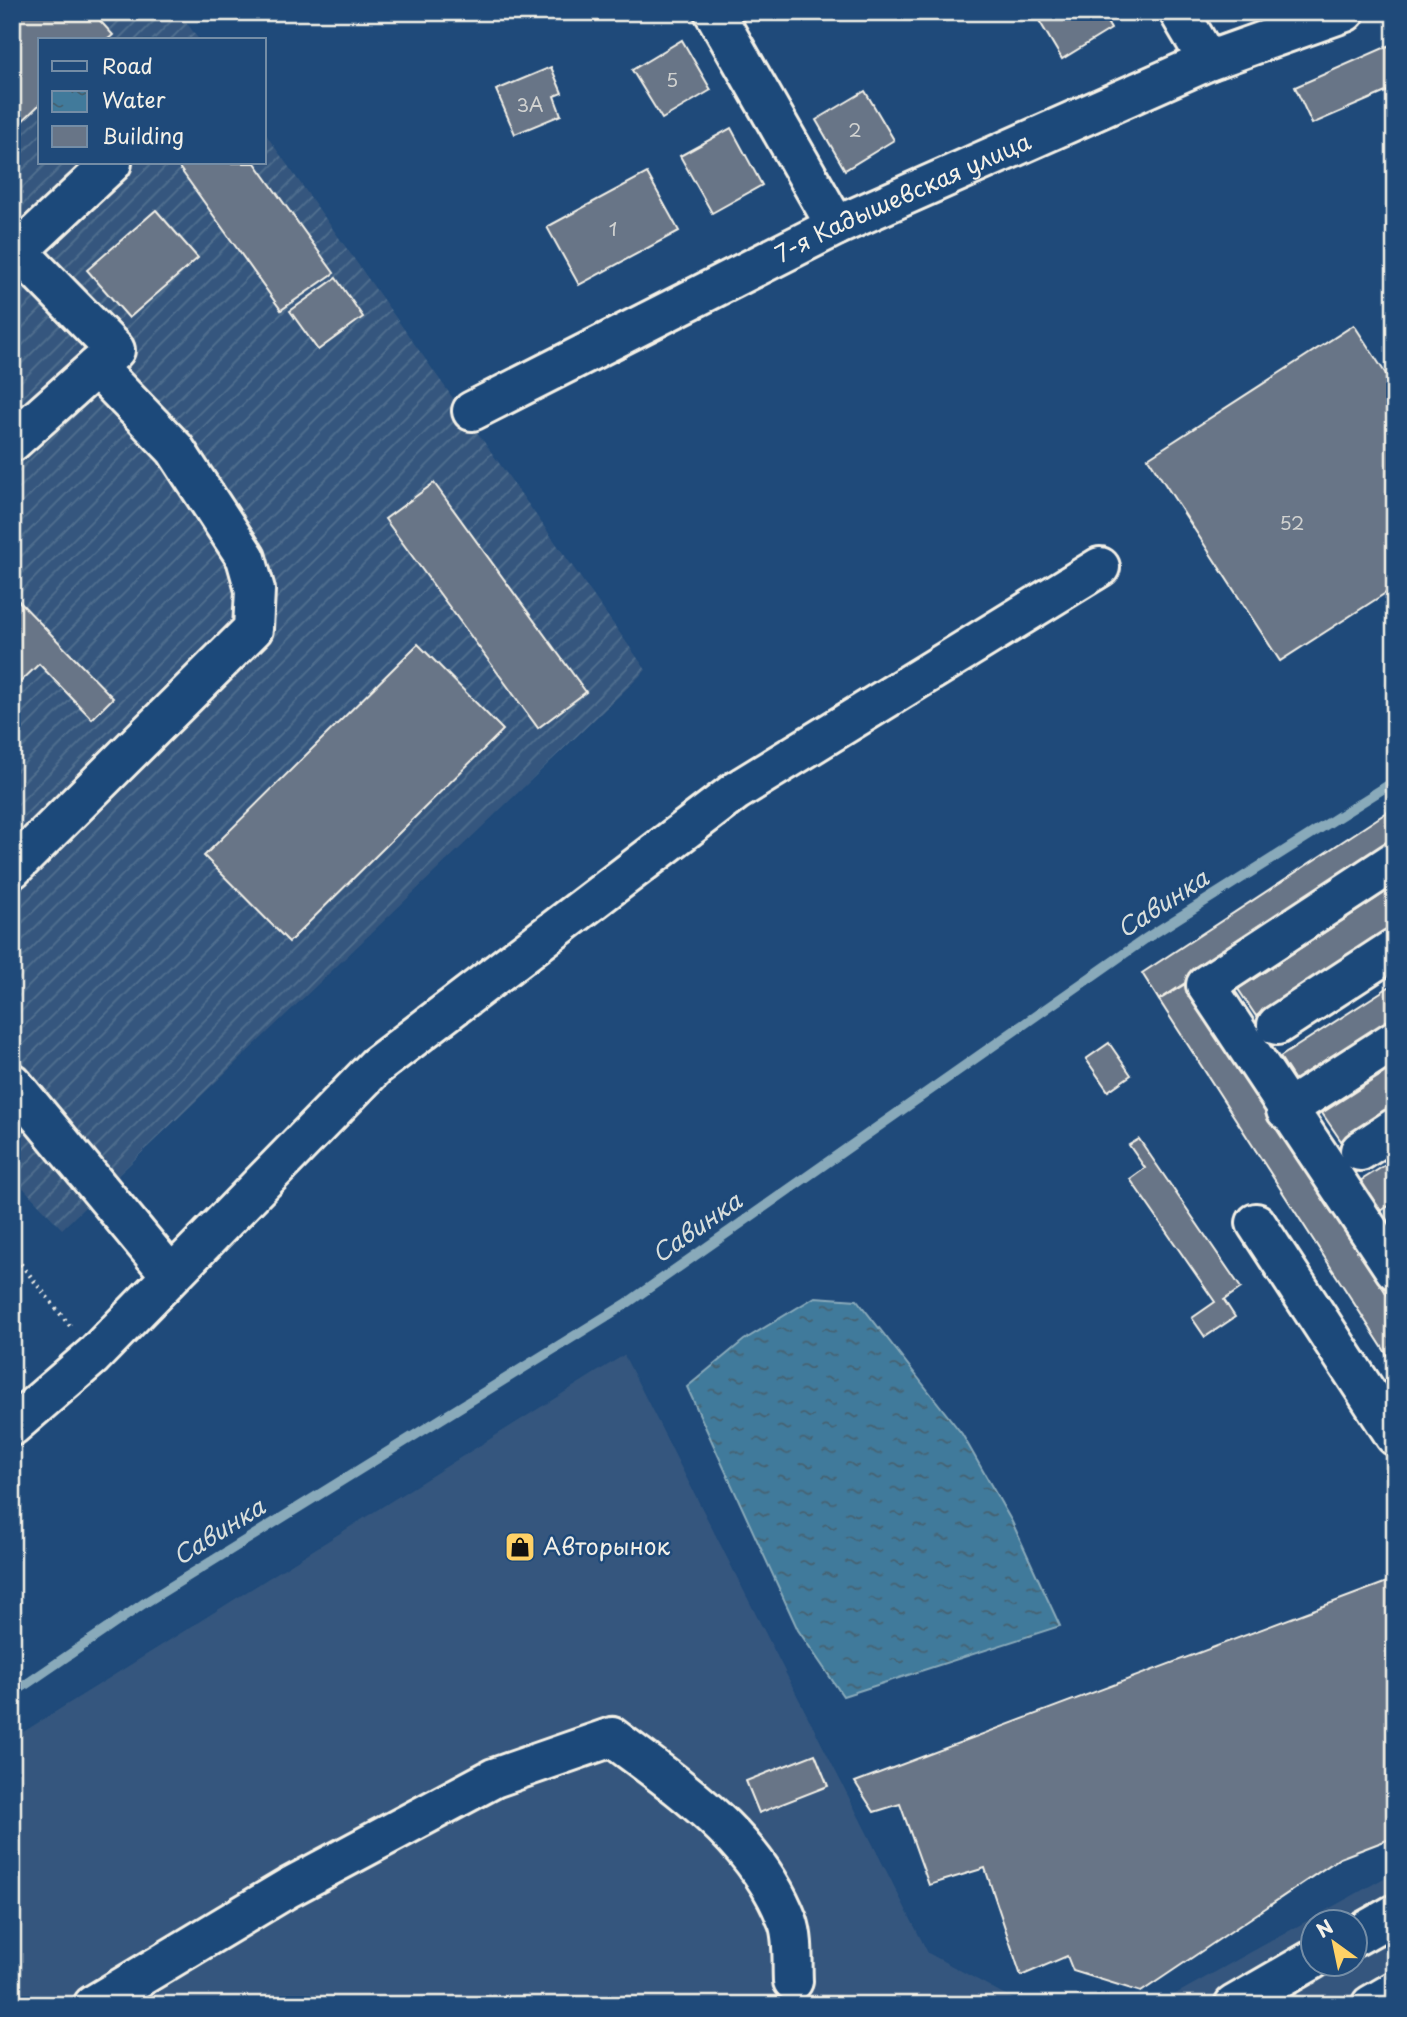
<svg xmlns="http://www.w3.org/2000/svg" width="1407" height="2017" font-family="'Playpen Sans',sans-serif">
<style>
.built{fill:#35577e;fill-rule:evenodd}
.industrial{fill:url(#industrial-furrows)}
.water{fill:url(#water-ripples);stroke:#89aaba;stroke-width:2}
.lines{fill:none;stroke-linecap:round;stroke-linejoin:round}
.stream{stroke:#89aaba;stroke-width:10}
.building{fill:#687587;stroke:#f4f1e8;stroke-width:2}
.minor-casing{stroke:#f4f1e8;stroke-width:44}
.path{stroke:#f4f1e8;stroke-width:4.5;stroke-dasharray:2 5;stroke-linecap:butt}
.minor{stroke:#1f4a7a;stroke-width:38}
.labels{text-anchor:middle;stroke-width:5;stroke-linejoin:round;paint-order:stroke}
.number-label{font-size:19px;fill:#d1d2d0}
.street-label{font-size:23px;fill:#f4f1e8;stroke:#1f4a7a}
.poi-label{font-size:23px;fill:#f4f1e8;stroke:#1f4a7a;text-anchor:start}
.water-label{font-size:24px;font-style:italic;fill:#d9dfdc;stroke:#1f4a7a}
</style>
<defs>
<pattern id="industrial-furrows" width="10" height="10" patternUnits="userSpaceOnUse" patternTransform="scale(1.75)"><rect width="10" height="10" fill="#35577e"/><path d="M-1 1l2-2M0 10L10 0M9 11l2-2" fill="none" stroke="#537090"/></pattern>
<pattern id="water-ripples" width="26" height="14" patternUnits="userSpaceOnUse" patternTransform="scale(1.75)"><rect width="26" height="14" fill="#417a9b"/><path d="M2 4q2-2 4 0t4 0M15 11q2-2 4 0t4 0" fill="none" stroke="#456170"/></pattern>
</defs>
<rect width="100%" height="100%" fill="#1f4a7a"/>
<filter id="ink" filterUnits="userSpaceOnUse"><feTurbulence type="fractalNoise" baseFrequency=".0143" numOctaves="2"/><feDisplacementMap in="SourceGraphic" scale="14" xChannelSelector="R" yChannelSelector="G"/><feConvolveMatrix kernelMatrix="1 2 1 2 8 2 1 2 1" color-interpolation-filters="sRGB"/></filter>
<g filter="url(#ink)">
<g class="built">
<path d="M624,1355l304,598 96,52h-1012v-266z"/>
<path d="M1395,1872v133h-239zM1312,1923h42v42h-42z"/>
</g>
<path class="industrial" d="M12,12h167l20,28h-159v123h224v-31l382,538 -584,559 -50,-53z"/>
<path class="water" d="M815,1297l42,3 105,134 50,88 48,104 -217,70 -45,-66 -111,-243 57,-47z"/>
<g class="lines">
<path class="stream" d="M12,1694l131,-90 483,-300 519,-365 250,-158"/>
</g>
<g class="building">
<path d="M12,12h80l21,23 -6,5h-67v64l-28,27z"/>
<path d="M1034,12h67l10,17 -49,30z"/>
<path d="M682,40l29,50 -49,29 -30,-49z"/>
<path d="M1395,43v45l-83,36 -17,-37z"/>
<path d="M551,67l11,26 -8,3 7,19 -46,19 -19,-44z"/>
<path d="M865,91l29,49 -49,30 -29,-50z"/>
<path d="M731,128l31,57 -50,28 -32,-57z"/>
<path d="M176,163h79l79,110 -53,37z"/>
<path d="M647,173l32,58 -100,54 -32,-58z"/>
<path d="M156,210l42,48 -69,60 -42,-48z"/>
<path d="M336,278l27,39 -45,33 -28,-39z"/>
<path d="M1354,325l41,63v199l-115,74 -132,-203z"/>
<path d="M434,483l152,209 -48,36 -153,-209z"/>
<path d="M12,594l101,104 -21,21 -53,-55 -27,26z"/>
<path d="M418,644l85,86 -214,212 -85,-86z"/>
<path d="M1395,807v39l-236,154 -17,-27z"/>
<path d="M1395,886v39l-139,91 -18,-27z"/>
<path d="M1187,983l208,324v60l-236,-367z"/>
<path d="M1395,983v39l-97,63 -18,-28z"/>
<path d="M1109,1043l22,32 -23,16 -22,-32z"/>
<path d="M1395,1066v40l-54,35 -19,-28z"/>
<path d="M1139,1139l102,149 -17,12 11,17 -30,20 -13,-19 23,-16 -85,-123 15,-11 -16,-23z"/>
<path d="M1395,1159v43l-16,10 -19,-31z"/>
<path d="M1395,1579v258l-55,21 -199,134 -68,-21 -6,-15 -46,20 -36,-108 -56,17 -29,-81 -26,8 -19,-30z"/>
<path d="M815,1754l13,32 -69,27 -13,-32z"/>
</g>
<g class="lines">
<g class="minor-casing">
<g id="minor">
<path d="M714,12l122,214"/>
<path d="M1179,12l29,49"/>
<path id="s1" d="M472,411l364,-185 372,-165 137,-49"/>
<path d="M12,442l103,-92 -97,-99 94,-88"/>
<path d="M1395,861l-189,124 189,285"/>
<path d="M12,869l241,-240 2,-39 -9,-32 -71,-109 -79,-82"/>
<path d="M1277,1025l118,-77"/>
<path d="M12,1083l158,191"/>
<path d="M1286,1110l109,-70"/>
<path d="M1360,1151l35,-23"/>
<path d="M1256,1223l139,213"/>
<path d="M12,1426l81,-70 283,-290 360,-275 364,-224"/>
<path d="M1354,1937l41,-23"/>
<path d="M93,2005l195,-117 206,-110 118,-41c69,52 144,101 176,185 6,17 4,41 5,59"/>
<path d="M1234,2005l78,-45"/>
<path d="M1371,2005l24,-14"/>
</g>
</g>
<path class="path" d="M12,1253l59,74"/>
<use href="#minor" class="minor"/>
</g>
</g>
<defs>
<g id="shop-square" transform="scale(1.575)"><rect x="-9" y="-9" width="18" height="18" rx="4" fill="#ffd166" stroke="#1f4a7a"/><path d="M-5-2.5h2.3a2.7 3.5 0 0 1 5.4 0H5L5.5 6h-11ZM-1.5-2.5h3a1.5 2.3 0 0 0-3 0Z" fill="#111"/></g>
</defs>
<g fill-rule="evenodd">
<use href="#shop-square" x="520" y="1547"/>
</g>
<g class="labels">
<g class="number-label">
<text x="672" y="87">5</text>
<text x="530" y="112">3А</text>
<text x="855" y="137">2</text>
<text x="613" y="236">1</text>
<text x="1292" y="530">52</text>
</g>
<g class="street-label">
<text dy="8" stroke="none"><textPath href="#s1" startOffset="481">7-я Кадышевская улица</textPath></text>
</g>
<g class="poi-label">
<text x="543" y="1555">Авторынок</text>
</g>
<g class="water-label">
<text transform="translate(1163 904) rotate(-33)" y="8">Савинка</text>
<text transform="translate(697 1228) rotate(-35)" y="8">Савинка</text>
<text transform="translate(219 1532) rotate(-32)" y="8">Савинка</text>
</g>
</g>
<rect width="1407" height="2017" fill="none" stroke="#1f4a7a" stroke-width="42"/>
<rect x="21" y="21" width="1365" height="1975" fill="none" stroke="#f4f1e8" stroke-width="2.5" filter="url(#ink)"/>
<rect x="38" y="38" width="228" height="126" fill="#1f4a7a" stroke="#748da6" stroke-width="2"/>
<rect x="52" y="61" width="35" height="10" fill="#1f4a7a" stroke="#748da6" stroke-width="2"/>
<text x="102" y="74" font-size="21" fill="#f4f1e8">Road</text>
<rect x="52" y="91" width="35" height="21" fill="url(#water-ripples)" stroke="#748da6" stroke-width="2"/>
<text x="102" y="108" font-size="21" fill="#f4f1e8">Water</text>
<rect x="52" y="126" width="35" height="21" fill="#687587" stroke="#748da6" stroke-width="2"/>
<text x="102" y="144" font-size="21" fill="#f4f1e8">Building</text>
<g transform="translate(1334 1943) rotate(327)"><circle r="33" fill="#1f4a7a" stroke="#748da6" stroke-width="2"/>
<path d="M0-5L12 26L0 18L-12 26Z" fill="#ffd166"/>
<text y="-10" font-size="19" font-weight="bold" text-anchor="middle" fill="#f4f1e8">N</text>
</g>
</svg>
